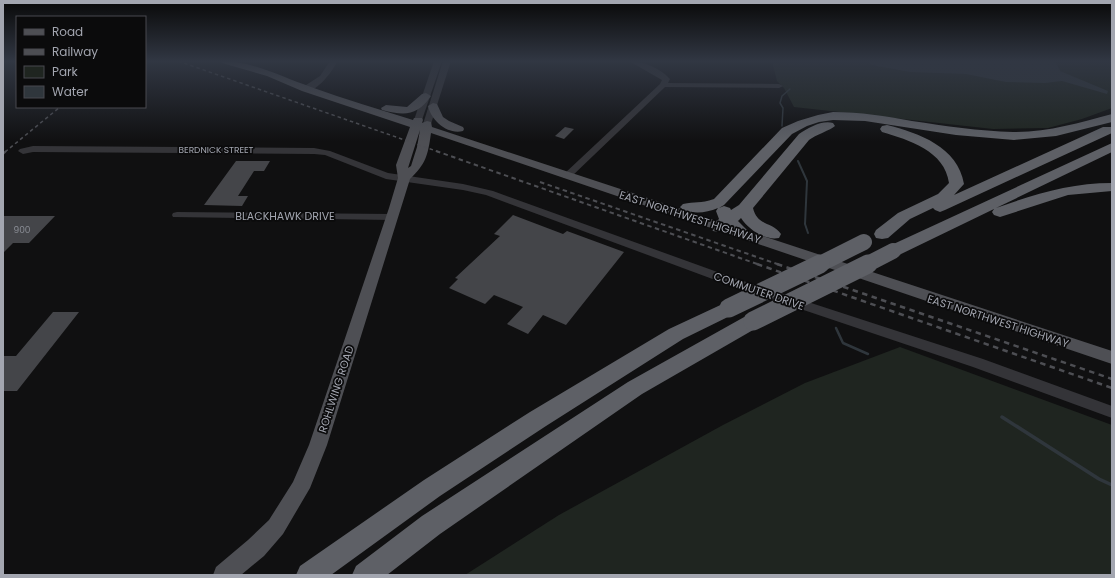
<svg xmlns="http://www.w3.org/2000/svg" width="1115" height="578" font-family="Poppins,sans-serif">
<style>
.green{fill:#1f2520}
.water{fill:#2f363c}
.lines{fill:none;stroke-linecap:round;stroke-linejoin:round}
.stream-far3{stroke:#2f363c;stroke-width:1.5}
.stream-far2{stroke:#2f363c;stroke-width:2}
.stream-far1{stroke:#2f363c;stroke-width:2.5}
.stream{stroke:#2f363c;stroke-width:3.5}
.building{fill:#444549}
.minor{fill:#343438;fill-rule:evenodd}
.major{fill:#4e4f54;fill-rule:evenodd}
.highway{fill:#5e6066;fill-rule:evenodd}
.rail-far2{stroke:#4d4e53;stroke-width:1.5;stroke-dasharray:3.5 3;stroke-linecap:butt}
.rail-far1{stroke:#4d4e53;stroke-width:2;stroke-dasharray:4.5 3.5;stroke-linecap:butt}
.rail{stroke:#4d4e53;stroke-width:2.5;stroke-dasharray:5.5 4.5;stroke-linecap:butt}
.highway-bridge-far1{stroke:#5e6066;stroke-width:16}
.highway-bridge{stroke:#5e6066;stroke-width:19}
.labels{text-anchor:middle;stroke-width:3.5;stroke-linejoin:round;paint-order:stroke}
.far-street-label{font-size:9px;fill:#a3a6b0;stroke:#0b0b0c}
.number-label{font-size:9px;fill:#8b8e96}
.street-label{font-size:11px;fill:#a3a6b0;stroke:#0b0b0c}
</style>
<rect width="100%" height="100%" fill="#101011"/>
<g class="green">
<path d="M772,61h340v47l-30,11 -34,9 -55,1 -199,-22 -10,-19 -7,-7z"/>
<path d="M900,347l212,78v150h-647l94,-60 164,-90 82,-42z"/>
</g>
<path class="water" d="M867,61h186l4,3 3,7 48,20 -1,3 -45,-13 -17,2 -39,-1 -40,-8 -56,-2 -38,-7z"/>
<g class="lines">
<path class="stream-far3" d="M782,126l1,-18 -3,-5 2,-7 8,-7"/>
<path class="stream-far2" d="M798,161l9,20 -2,43 3,9"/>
<path class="stream-far1" d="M836,328l7,15 25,11"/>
<path class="stream" d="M1002,417l97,62 13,6"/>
</g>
<g class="building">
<path d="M565,127l9,2 -10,10 -9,-3z"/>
<path d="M236,161h34l-6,10h-10l-16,25h10l-6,10 -38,-1z"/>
<path d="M513,215l50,19 4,-3 57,21 -58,73 -23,-10 -15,19 -21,-10 16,-17 -29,-12 -9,9 -36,-16 9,-9 -3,-1 45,-42 -6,-2z"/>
<path d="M3,216h52l-26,27h-16l-10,10z"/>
<path d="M53,312h26l-62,79h-14v-35h13z"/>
</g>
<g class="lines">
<g class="minor">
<path d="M330,61h8c-7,11 -20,32 -35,30v-4l17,-11z"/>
<path d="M434,61h8l-20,59 -1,2h-6l-1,-2z"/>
<path d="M443,61h8l-20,63 -1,2h-6l-1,-2z"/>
<path d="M629,61c14,0 31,7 41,18l-2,4 111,1 4,2 -4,2 -114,-1 -95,91h-6l-2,-2 2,-2 96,-90 2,-4z"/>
<path d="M33,146l281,2 16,3 58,22 75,11 30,7 241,87 249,81 129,47v12l-139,-51 -247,-83 -240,-89 -23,-5 -77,-11 -61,-24 -11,-1 -281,-2 -10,2 -5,-3 2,-2z"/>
<path d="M177,212l215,2 5,3 -5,3 -219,-3 -1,-2 1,-2z"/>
</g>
<g class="major">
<path d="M221,61c32,0 60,16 90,26 33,12 68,22 102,33l1,-2h8l1,2 -1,3 5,-2 4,1 1,5 680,224v13l-681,-231c-3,22 -5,31 -21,46l-83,266 -17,43 -27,46 -19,22 -23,19h-28l3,-8 32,-27 21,-20 24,-38 16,-37 80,-237 9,-30 -2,-13 14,-38 -108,-36 -35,-15 -45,-13zM420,130l-3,17 -6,19 -3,2z"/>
<path d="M426,93l5,3c-14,20 -26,20 -49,14l-1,-2 5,-3 21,2 15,-13z"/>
<path d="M433,103l4,1 6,13 6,4 14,6 1,2 -1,2c-16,4 -32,-11 -35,-25z"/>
</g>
<g class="highway">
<path d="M833,112c27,0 53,4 79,9 33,5 67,10 101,11 36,0 65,-9 99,-18v8l-56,14 -42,4 -58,-5 -91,-14 -32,-1 -14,2 -12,4 -15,8 -68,71 -5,3 5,-2 6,2 1,2 8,-5 60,-71c9,-6 23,-14 34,-11l2,3c-4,4 -20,9 -26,14l-56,68c4,18 20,14 28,26l-2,4c-14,3 -31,-9 -38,-20l-3,3 13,13 -2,4c-10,2 -15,-3 -22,-9l-8,3 -6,-1 -2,-4 8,-8 -3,-8 2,-3c-12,5 -23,6 -35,2l-3,-3 3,-3c12,-3 17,0 31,-5l68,-71 16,-7 20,-6z"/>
<path d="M887,125c32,8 71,22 77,59l-10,11 149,-68h9v6l-167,77 -5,2 -5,-2 -2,-2 -23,11 -22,19 -6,1 -6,-1 -2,-4 2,-4 22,-17 40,-19 11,-11c-4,-32 -40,-43 -67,-51l-2,-3 2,-3z"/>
<path d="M1112,143v9l-116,56c39,-14 75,-25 116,-25v8l-44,4 -68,22 -6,-2 -2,-3 2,-3 -95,46 -6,1 -6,-1 -2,-4 2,-4z"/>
<path d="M729,301l7,2 2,5 -2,5 -53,26 -137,87 -106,70 -109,79h-35l4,-9 124,-86 106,-68 139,-83z"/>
<path d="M753,314l7,2 2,5 -2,5 -118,68 -202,140 -53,41h-35l4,-9 66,-50 206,-134 118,-66z"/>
</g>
<g class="rail-far2">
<path d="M178,61l261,91"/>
<path d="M5,152l55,-45"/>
</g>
<g class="rail-far1">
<path d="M436,151l324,114"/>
<path d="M3,154l3,-3"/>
<path d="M540,182l240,83"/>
</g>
<g class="rail">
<path d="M757,264l355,124"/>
<path d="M777,264l335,115"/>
</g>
<g class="highway-bridge-far1">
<path d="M818,265l46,-23"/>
<path d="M866,265l27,-14"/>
</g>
<g class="highway-bridge">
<path d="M729,308l91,-44"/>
<path d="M753,321l115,-57"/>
</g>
</g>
<linearGradient id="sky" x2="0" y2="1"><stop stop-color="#090909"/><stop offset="0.43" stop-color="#313743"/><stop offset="1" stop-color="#313743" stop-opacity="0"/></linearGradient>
<rect width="1115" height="142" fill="url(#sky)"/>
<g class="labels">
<g class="far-street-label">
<text x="216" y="153">BERDNICK STREET</text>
</g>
<g class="number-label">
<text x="22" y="233">900</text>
</g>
<g class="street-label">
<text x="285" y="220">BLACKHAWK DRIVE</text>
<text transform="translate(690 217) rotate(18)" y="4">EAST NORTHWEST HIGHWAY</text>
<text transform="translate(759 291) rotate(19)" y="4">COMMUTER DRIVE</text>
<text transform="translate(998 321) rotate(18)" y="4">EAST NORTHWEST HIGHWAY</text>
<text transform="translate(336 389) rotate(-72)" y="4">ROHLWING ROAD</text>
</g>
</g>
<rect width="1115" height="578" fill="none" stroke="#a3a6b0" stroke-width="8"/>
<rect x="16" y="16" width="130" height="92" fill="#0b0b0c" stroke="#48494e"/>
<rect x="24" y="29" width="20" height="6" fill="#4e4f54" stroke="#48494e"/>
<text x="52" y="36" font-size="12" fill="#a3a6b0">Road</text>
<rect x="24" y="49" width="20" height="6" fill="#4d4e53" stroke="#48494e"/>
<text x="52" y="56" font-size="12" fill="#a3a6b0">Railway</text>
<rect x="24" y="66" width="20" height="12" fill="#1f2520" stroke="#48494e"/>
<text x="52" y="76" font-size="12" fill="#a3a6b0">Park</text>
<rect x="24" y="86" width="20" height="12" fill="#2f363c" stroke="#48494e"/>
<text x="52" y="96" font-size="12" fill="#a3a6b0">Water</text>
</svg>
